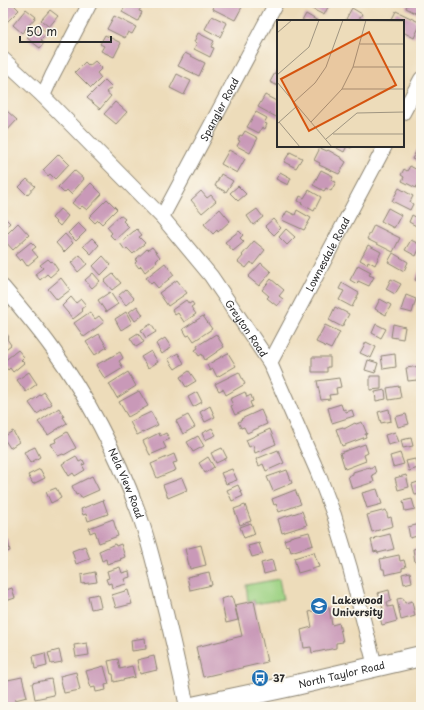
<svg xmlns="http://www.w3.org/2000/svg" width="424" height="710" font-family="'Playpen Sans',sans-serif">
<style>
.green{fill:#9dd283;stroke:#647e57}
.building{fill:#c999b8}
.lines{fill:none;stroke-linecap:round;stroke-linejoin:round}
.street-casing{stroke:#8c8472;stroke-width:16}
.secondary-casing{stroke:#8c8472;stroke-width:22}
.street{stroke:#fff;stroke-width:14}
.secondary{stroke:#fff;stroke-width:20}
.labels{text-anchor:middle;stroke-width:3.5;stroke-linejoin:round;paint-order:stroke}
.street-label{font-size:10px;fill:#2b2b2b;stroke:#fbf7ec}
.poi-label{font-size:10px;font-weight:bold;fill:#2b2b2b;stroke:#fbf7ec;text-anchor:start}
.inset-road{fill:none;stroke:#9f9581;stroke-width:1}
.view{fill:#d5540f;fill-opacity:0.15;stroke:#d5540f;stroke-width:2}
.inset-edge{fill:none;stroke:#2b2b2b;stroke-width:2}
</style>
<rect width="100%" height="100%" fill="#fbf7ec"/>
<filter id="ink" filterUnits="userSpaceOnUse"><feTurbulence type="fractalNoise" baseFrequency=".025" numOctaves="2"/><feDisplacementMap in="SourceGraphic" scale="8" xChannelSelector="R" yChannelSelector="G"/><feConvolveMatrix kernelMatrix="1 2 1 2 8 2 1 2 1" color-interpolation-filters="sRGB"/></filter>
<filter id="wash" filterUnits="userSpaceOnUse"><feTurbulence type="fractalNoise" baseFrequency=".012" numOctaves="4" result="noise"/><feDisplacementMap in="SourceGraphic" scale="16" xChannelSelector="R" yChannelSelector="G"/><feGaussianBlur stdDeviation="0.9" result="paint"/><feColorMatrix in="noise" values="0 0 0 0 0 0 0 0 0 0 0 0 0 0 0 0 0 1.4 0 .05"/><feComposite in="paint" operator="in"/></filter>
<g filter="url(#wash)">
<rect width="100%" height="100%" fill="#eddcba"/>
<path class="green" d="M279,579l4,20 -28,5 -1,-4 -6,1 -2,-16z"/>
<g id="blocks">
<g class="building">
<path d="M3,3h9l7,7 -13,13 -3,-3z"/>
<path d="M127,3h13l3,1 -4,7 3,1 -4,9 -16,-9z"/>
<path d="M215,3h20l7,4 -7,13 -22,-11z"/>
<path d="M312,3h18l-6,12 -14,-7z"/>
<path d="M408,3h13v9l-2,3 -13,-7z"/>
<path d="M352,8l10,6 -4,7h-7l-5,-2z"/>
<path d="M26,9l10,8 -14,16 -9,-8z"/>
<path d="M50,10l8,6 -9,11 -8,-7z"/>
<path d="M396,11l25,12 -7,15 -11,-6v-11h-12z"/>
<path d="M306,14l12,7h-16z"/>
<path d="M114,16l22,11 -4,7 -4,-2 -3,6 -18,-9z"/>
<path d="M212,16l15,7 -7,14 -15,-8z"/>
<path d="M37,25l10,8 -6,7 3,3 -4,5 -13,-10z"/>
<path d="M198,33l16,8 -3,6 3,1 -4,9 -16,-8 3,-6 -3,-1z"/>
<path d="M105,35l16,8 -7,14 -13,-6 3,-5 -4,-2z"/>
<path d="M185,53l20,10 -6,13 -21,-10z"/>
<path d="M95,61l7,7 -5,5 4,5 -10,10 -16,-16 10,-10 4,4z"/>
<path d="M276,71l2,1v14l-8,-4z"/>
<path d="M177,74l14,7 -7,14 -14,-7z"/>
<path d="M105,80l7,7 -6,5 5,4 -11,13 -13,-11z"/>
<path d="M265,95l13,7v16l-20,-11z"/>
<path d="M115,102l12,10 -11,12 -12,-10z"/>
<path d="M7,111l10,9 -12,13 -2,-2v-15z"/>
<path d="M256,112l11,6 -3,5 3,1 -2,5 -3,-2 -3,6 -12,-6z"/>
<path d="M245,131l13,7 -8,15 -13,-7 3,-5 -2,-1 2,-5 2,1z"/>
<path d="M333,146h19l-1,2 -4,-2 -3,6z"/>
<path d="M419,146l2,1v16l-9,-4z"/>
<path d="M320,148l7,3 1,-1 14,8v1l4,3 -7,12 -20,-9 1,-2 -6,-3z"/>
<path d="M229,150l16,9 -8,14 -16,-9z"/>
<path d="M290,152l12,6 -6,10 -12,-6z"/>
<path d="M59,154l10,10 -14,15 -5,-5 -2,2 -5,-6z"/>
<path d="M410,166l11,6v13l-3,-1 -2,4 -14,-7 2,-4 -3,-2 3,-6 3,2z"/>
<path d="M74,170l10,9 -13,15 -4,-4 -3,3 -6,-6z"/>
<path d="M321,170l12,6 -2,4 5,2 -5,9 -5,-3 -2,3 -11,-6z"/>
<path d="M280,172l11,6 -3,7 -12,-6z"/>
<path d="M221,174l12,7 -7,11 -11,-6z"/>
<path d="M27,179l8,7 -8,9 -8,-8z"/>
<path d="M91,183l11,11 -15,16 -5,-4 -3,3 -7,-6z"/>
<path d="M238,186l8,8 -8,7 -8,-8z"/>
<path d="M399,188l14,8 -3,6 3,2 -3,6 -18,-9z"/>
<path d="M309,190l12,7 -7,14 -13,-7 1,-1 -4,-2 2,-5 4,2z"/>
<path d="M201,191l6,7 4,-3 5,6 -14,12 -11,-13z"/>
<path d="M107,199l10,10 -15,15 -4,-4 -3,3 -6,-6z"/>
<path d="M388,208l13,7 -7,13 -13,-7z"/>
<path d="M60,209l8,7 -8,10 -8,-8z"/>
<path d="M220,209l10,12 -12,11 -1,-2 -4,4 -9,-10z"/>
<path d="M257,209l6,8 -10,8 -6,-9z"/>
<path d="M297,210l14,8 -7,12 -22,-10 5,-9 8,4z"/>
<path d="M120,215l5,4 -2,2 6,6 -14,13 -5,-5 2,-2 -5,-6z"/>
<path d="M412,215l9,5 -3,7 -9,-5z"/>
<path d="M3,216l7,7 -7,7z"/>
<path d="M273,219l8,9 -7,7 -9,-9z"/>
<path d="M18,223l11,12 -16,15 -10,-11v-5l3,-3 2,2z"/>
<path d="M78,223l8,8 -10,10 -8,-8z"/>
<path d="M374,225l26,13 -7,14 -26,-13z"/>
<path d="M137,229l5,6 -3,2 6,6 -12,11 -6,-6 -2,2 -5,-7 14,-12h1z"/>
<path d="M286,229l9,8 -8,8 -8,-8z"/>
<path d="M239,231l4,4 -3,3 4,4 -11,9 -8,-9z"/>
<path d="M65,234l8,9 -9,9 -8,-9z"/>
<path d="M92,238l7,7 -8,9 -8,-8z"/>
<path d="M411,240l10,5 -5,11 -11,-6z"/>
<path d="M254,241l11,9 -12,15 -2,-3 -5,6 -8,-6 5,-6 -1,-1z"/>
<path d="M31,242l5,5 -4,3 6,7 -11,9 -5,-7 -2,2 -5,-6z"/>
<path d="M368,245l13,7 -6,13 -7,-4 -1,3 -7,-4z"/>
<path d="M152,247l8,10 -4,4 1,1 -12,10 -4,-6 -2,2 -4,-5 2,-2 -2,-1 12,-11 1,1z"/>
<path d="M393,253l15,9 -4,9 -16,-9z"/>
<path d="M80,255l7,9 -9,8 -7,-9z"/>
<path d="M103,256l8,9 -10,10 -8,-9z"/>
<path d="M48,259l3,3 1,-1 6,9 -8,7 -3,-3 -7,6 -5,-6 8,-6 -3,-3z"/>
<path d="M165,263l9,12 -16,13 -5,-6 -2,2 -5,-6z"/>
<path d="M261,263l10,9 -12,14 -11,-9z"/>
<path d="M358,265l13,7 -2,3 5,2 -5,9 -11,-5 -1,3 -7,-4z"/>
<path d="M419,271l2,1v11l-6,-3z"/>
<path d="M93,273l7,8 -8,7 -7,-8z"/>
<path d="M113,274l8,9 -9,7 -8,-9z"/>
<path d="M61,278l9,12 -13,10 -9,-11z"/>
<path d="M271,279l13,11 -5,6 4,3 -6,7 -10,-8 2,-2 -7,-6z"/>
<path d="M391,279l10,5 -6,10 -9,-5z"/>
<path d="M177,280l10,13 -19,13 -9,-13z"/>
<path d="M342,283l17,10 -7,14 -13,-7 5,-9 -5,-2z"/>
<path d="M126,289l8,9 -8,7 -8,-9z"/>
<path d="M110,292l8,12 -12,8 -8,-12z"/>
<path d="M406,295l10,4 -4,14 -11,-3z"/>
<path d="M71,297l5,6 5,-4 5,6 -5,4 2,2 -10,8 -11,-13z"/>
<path d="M380,299l11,6 -5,10 -11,-6z"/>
<path d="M186,300l3,4 3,-2 2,3 -3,2 5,7 -12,8 -6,-9 -3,2 -3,-5z"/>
<path d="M137,306l6,9 -8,6 -6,-9z"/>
<path d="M335,307l14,7 -7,13 -13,-7z"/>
<path d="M90,312l5,7 4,-3 5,6 -5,4 -15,11 -10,-14z"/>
<path d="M126,312l6,11 -11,7 -6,-11z"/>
<path d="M203,316l9,13 -18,12 -4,-6 -3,1 -4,-7z"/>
<path d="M151,324l5,8 -10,6 -5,-8z"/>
<path d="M376,324l10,5 -5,9 -9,-5z"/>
<path d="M393,324l12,3 -2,12 -12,-2z"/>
<path d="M325,325l15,7 -9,17 -15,-7z"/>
<path d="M3,329l6,8 -2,2 4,6 -8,6z"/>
<path d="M138,333l6,9 -8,5 -6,-9z"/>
<path d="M99,334l8,13 -12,8 -9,-13z"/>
<path d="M216,334l8,13 -19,13 -3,-6 -3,2 -4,-6 3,-2 -1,-2z"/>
<path d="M165,338l6,9 -9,7 -6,-10z"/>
<path d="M366,342l10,5 -5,11 -11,-5z"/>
<path d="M18,350l6,7 -3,3 3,3 -11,9 -3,-4 -2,2 -5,-6v-2z"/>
<path d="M151,351l7,11 -10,6 -7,-11z"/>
<path d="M120,352l3,6 -4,3 4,7 -18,11 -9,-14z"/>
<path d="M178,353l6,10 -9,6 -7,-10z"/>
<path d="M228,353l8,13 -19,11 -4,-8 -3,2 -3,-6z"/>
<path d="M395,354l1,13 -13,2 -2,-13z"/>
<path d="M312,357h18v10h-3v5h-15z"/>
<path d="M368,360l10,3 -3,10 -10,-3z"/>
<path d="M421,366v14l-4,1v-1l-9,1 -2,-13z"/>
<path d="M189,371l7,10 -10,6 -6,-10z"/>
<path d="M29,372l8,12 -11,8 -9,-12z"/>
<path d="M128,372l8,14 -19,12 -8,-14z"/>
<path d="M239,372l6,12 -19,11 -3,-6 -4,2 -4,-7z"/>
<path d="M370,376h11v13l-11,1z"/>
<path d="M339,378l2,9 -5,1 1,6 -8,1 1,4 -9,1 -4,-19z"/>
<path d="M399,386l2,12 -12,2 -2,-12z"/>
<path d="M385,390l1,9 -10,2 -1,-9z"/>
<path d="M139,391l9,15 -20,11 -9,-15z"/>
<path d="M44,392l8,12 -15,10 -8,-11z"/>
<path d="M197,392l5,10 -9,5 -5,-10z"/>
<path d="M245,392l2,5 4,-2 2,6 -3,1 2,5 -17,8 -4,-9 2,-1 -3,-6z"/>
<path d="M341,404l2,6 2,-1 1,3 6,-2 2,6 -22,7 -4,-15z"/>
<path d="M210,406l5,11 -10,5 -5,-10z"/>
<path d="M59,408l5,9h-1l4,6 -19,12 -10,-13z"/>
<path d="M389,409l2,12 -10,2 -3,-11z"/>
<path d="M261,410l6,14 -20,9 -3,-6 -3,1 -3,-6 4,-2 -1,-1z"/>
<path d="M151,412l7,13 -21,10 -7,-13z"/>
<path d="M406,414l3,10 -11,3 -3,-10z"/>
<path d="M188,415l7,12 -12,7 -7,-13z"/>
<path d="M362,422l5,12h-2l1,3 -24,9 -6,-17 7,-2 1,2 11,-6 1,1z"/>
<path d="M212,428l4,7 -11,5 -3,-7z"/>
<path d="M270,429l6,15 -21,9 -2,-8 -4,2 -3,-7z"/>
<path d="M13,431l6,11 -9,6 -7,-11z"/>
<path d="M67,432l9,16 -12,7 -1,-1 -5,2 -7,-12 5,-2 -1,-3z"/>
<path d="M395,432l4,10 -11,3 -3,-10z"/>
<path d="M159,433l1,3 6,-3 4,6 -7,3 3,6 -16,7 -7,-14z"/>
<path d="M198,436l6,10 -11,6 -6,-10z"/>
<path d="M411,438l2,8 -10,2 -2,-8z"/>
<path d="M365,444l3,9 -4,2 2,6 -21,8 -5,-16z"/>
<path d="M35,447l5,10 -10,6 -6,-11z"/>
<path d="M222,448l5,10 -11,5 -5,-10z"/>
<path d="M278,450l6,13 -18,8 -3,-7 -4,2 -3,-7z"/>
<path d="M400,453l4,11 -11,3 -3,-11z"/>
<path d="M174,454l3,8 -4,1 3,7 -19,8 -6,-14z"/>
<path d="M76,456l3,6 4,-2 2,4 -3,1 3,5 -10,6 -2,-3 -4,3 -7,-12z"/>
<path d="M208,457l6,10 -9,6 -6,-10z"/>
<path d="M415,459l3,9 -9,3 -3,-10z"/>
<path d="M374,466l2,7 -4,2 2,7 -22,7 -4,-13 5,-2v-2l16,-5 1,1z"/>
<path d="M40,469l5,9 -12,6 -5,-9z"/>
<path d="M232,469l5,11 -11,4 -5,-11z"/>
<path d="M287,470l5,13 -19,8 -6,-14z"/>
<path d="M406,475l3,12 -11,3 -3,-12z"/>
<path d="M92,476l7,14 -18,8 -2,-4 -3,1 -4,-9z"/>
<path d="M182,478l5,12 -19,8 -5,-13z"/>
<path d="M421,481v13l-6,1 -3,-11z"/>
<path d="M238,485l5,11 -11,5 -5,-11z"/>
<path d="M56,488l5,10 -10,5 -5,-11z"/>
<path d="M377,489l5,15 -15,4 -5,-15z"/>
<path d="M295,490l6,14 -22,8 -3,-8 -2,1 -2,-6z"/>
<path d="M412,499l3,10 -10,2 -2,-10z"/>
<path d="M103,500l5,14 -20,7 -2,-7 -3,1 -2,-6z"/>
<path d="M245,505l6,16 -11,4 -6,-16z"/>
<path d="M386,510l2,8 3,-1 2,9 -21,6 -5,-17z"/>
<path d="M302,511l5,14 -25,8 -4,-14z"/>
<path d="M113,519l5,17 -19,7 -4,-12 -5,2 -1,-5z"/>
<path d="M251,523l4,11 -11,4 -4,-11z"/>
<path d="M420,524l1,11 -11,3 -2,-11z"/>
<path d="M309,532l4,13 -22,7 -2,-7 -3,1 -2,-6 6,-2v-1z"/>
<path d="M390,534l4,15 -16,4 -1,-2 -3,1 -3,-12 4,-1 -1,-1z"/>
<path d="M7,537l3,14 -7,2v-15z"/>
<path d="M259,543l4,11 -11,3 -4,-11z"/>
<path d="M115,544l1,2 5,-2 4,13 -5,2 1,1 -14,4 -1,-5 -4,2 -3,-10z"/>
<path d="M201,545l5,20 -16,4 -5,-20z"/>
<path d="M85,546l5,13 -14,5 -4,-13z"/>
<path d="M421,547v14l-6,1 -2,-13z"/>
<path d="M314,552l5,15 -21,6 -4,-15z"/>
<path d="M399,555l1,6 4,-1 2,7 -4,1v3l-17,4 -1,-6h-2l-2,-10z"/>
<path d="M272,560l3,11 -11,3 -3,-11z"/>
<path d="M120,567l2,6 7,-2 1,6 -6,2 2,5 -14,4 -1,-5 -3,1 -2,-5 3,-1 -2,-7z"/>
<path d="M95,572l2,10 -15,2 -1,-9z"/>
<path d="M209,572l3,13 -22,5 -3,-13z"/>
<path d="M410,572l2,10 -8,2 -2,-10z"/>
<path d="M12,588l3,10 -9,3 -3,-10z"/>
<path d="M128,590l4,14 -16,4 -4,-13z"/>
<path d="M389,590l2,11 -4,1 1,5 5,-1 4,15 -15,4 -4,-15 5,-1 -5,-16z"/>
<path d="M98,594l3,13 -10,2 -3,-13z"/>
<path d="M232,596l6,24 -12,3 -5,-24z"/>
<path d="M403,598l2,5 7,-2 3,15 -14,4 -4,-21z"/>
<path d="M254,601l13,61 -64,15 -7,-30 46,-11 -7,-31z"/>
<path d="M329,607l3,18 7,-2 4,19 -7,1v5l-24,5 -1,-6 -7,1 -3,-18 11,-3 -3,-15z"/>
<path d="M145,638l1,11 -14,2 -1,-11z"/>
<path d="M87,643l2,12 -13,2 -2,-12z"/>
<path d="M59,650l3,12 -11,2 -3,-11z"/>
<path d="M45,653l2,13 -12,3 -2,-13z"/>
<path d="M154,656l3,14 -17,4 -3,-14z"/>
<path d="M118,659l2,10 12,-3 3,11 -21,5 -1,-8h-2l-3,-13z"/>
<path d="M104,666l5,18 -4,1 1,5 -10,2 -1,-5 -4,1 -5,-17z"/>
<path d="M76,672l4,18 -16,3 -4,-17z"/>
<path d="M22,677l5,20 -12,3 1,3 -11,3 -2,-10v-15z"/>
<path d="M51,679l3,16 -19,4 -3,-16z"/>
</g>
</g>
</g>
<g filter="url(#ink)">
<use href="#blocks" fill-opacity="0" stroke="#8c8472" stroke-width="1"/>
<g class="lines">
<g class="street-casing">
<g id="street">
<path id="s1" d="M3,59l40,37 119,121 49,59 59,87 48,110 16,42 16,53 25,98"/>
<path d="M43,96l9,-20 38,-73"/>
<path d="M403,113l18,-34"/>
<path id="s2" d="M162,217l114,-214"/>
<path id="s3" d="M3,287c17,20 34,40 49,61 36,50 65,106 86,163 9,25 16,52 22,78 10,39 19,79 27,118"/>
<path id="s4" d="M270,363l115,-217"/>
</g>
</g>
<g class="secondary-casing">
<g id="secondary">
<path id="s5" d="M192,707l104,-22 125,-29"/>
</g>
</g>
<use href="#street" class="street"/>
<use href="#secondary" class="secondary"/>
</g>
</g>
<defs>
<g id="university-disc" transform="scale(0.9)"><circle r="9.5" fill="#1f6fb2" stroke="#fbf7ec"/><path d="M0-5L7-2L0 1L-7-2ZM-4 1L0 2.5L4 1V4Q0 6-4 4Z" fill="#fff"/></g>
<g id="bus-disc" transform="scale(0.9)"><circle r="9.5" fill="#1f6fb2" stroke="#fbf7ec"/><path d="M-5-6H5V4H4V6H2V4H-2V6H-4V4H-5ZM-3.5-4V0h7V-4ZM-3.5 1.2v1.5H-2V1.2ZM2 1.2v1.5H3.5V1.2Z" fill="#fff"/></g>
</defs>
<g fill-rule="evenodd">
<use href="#university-disc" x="319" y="606"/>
<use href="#bus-disc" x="260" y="678"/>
</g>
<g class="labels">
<g class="street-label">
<text dy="4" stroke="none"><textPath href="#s2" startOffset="122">Spangler Road</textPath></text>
<text dy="4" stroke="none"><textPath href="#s4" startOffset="123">Lownesdale Road</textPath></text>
<text dy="4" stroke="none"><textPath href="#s1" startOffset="364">Greyton Road</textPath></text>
<text dy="4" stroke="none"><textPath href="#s3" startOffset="233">Nela View Road</textPath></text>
<text dy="4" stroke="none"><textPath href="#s5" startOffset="153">North Taylor Road</textPath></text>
</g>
<g class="poi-label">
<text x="332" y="604">Lakewood<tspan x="332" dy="12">University</tspan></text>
<text x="273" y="682">37</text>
</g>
</g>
<g transform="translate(277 20)">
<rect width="127" height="127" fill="#eddcba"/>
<path class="inset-road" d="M14,0l113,1M0,13l15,-13M83,24h44M76,47h51M0,55l32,-28 10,-27M0,62l55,65M65,69h62M17,82l21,-19 11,-16 17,-47M2,102l21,25M34,102l31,-33 11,-22 13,-47M0,104l20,-18M56,114h71M49,119l31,-26 47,-1"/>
<path class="view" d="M92,12l27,53 -87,46 -28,-52z"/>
<rect width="127" height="127" class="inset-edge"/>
</g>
<rect width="424" height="710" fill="none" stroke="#fbf7ec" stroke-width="16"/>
<path d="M20 36v6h91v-6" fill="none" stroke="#2b2b2b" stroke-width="2"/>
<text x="26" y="36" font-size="12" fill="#2b2b2b" stroke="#fbf7ec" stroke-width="3" paint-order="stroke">50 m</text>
</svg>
